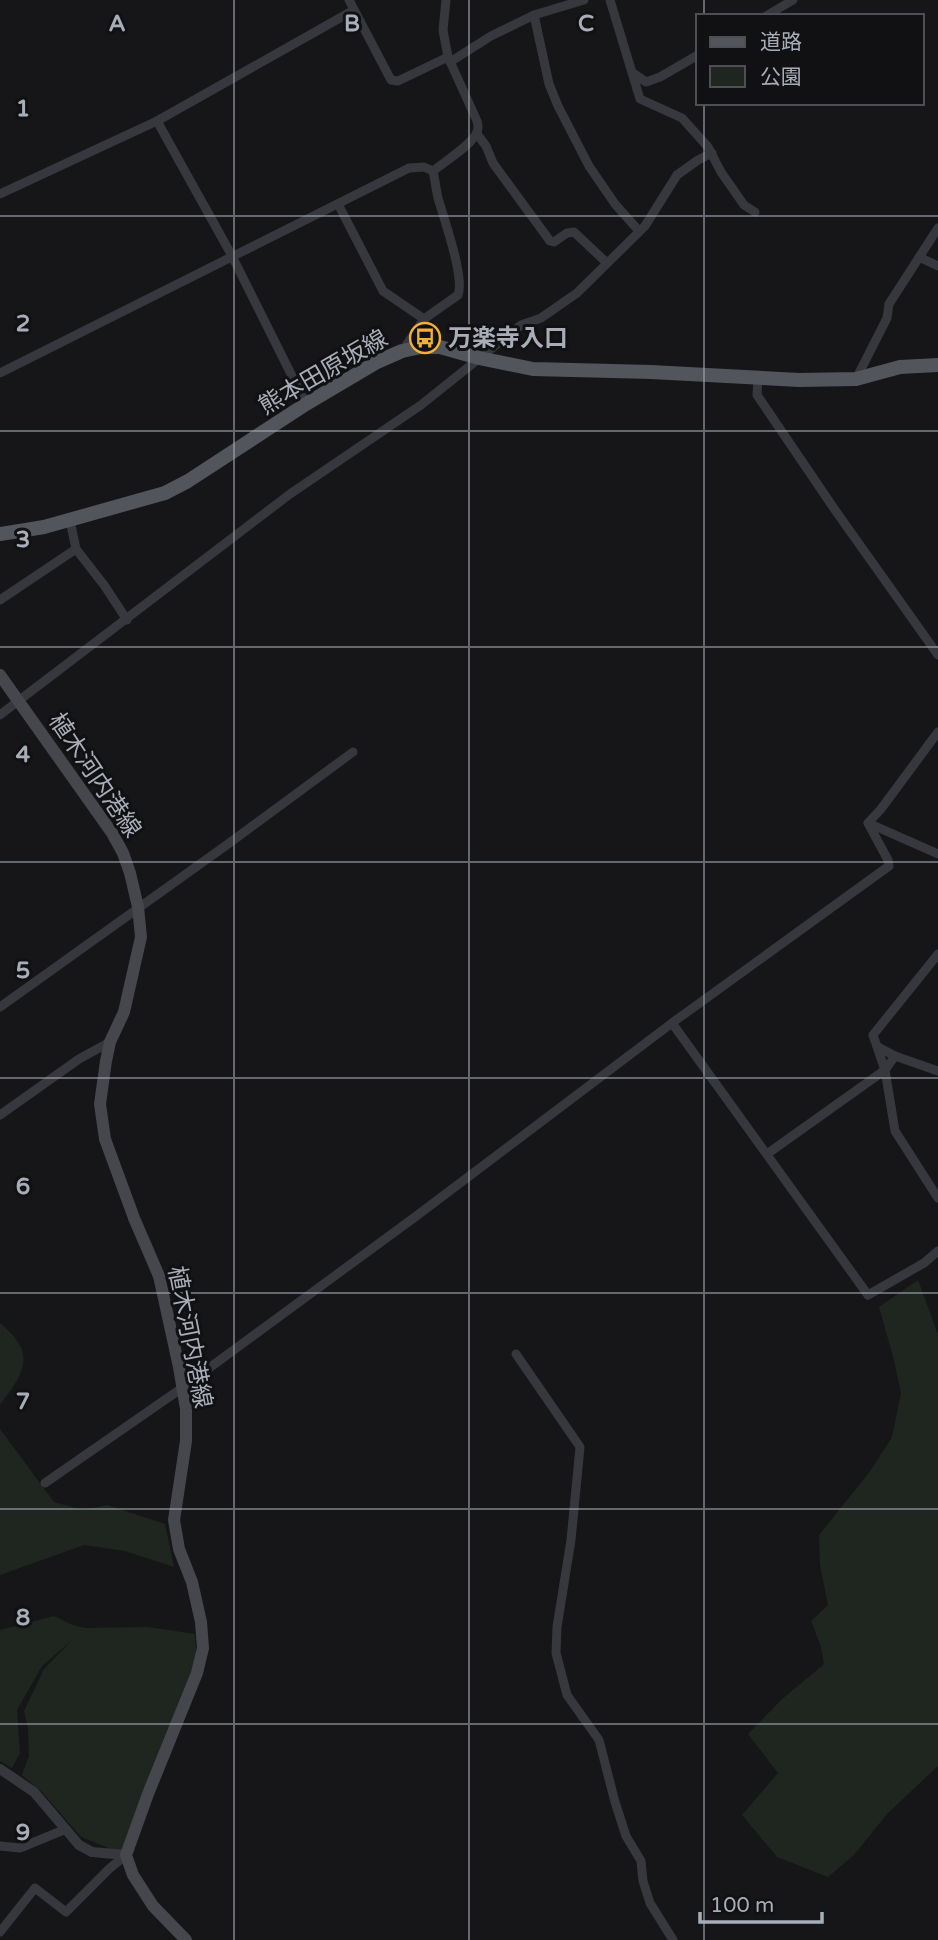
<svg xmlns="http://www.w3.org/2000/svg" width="938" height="1940" font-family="'Varela Round','Noto Sans JP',sans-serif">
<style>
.green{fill:#1e261f}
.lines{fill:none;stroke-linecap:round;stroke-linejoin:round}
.minor{stroke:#37383d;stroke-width:9}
.tertiary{stroke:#37383d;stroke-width:10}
.secondary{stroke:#45474d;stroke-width:12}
.primary{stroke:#53555c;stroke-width:14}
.grid{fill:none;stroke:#a8adb8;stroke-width:2;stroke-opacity:0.55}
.labels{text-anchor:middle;stroke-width:6;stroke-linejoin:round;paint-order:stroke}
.poi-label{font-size:24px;font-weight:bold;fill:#a8adb8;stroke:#111113;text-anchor:start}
.street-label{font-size:24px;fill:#a8adb8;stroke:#111113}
.grid-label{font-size:23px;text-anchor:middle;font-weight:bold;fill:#a8adb8;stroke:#111113;stroke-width:6;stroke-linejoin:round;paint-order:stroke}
</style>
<rect width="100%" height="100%" fill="#161618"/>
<g class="green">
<path d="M918,1280l20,54v432l-51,48 -33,41 -26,22 -51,-20 -35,-42 36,-42 -30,-39 33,-34 43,-36 -3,-17 -10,-26 17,-16 -8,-40 -1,-30 52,-65 21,-33 9,-44 -7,-33 -15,-53z"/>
<path d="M0,1323c37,31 25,48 0,82z"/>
<path d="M0,1429l54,73 29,8 24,-5 58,19 9,43 -49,-16 -41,-6 -84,30z"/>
<path d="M54,1616l16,8 15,4 63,-1 47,7 2,39 -71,182 -45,-18 -39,-45 -20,-17 7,-19 -1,-27 -4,-18 20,-42 28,-29 -30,26 -25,44 3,43 -8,15 -12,-7v-131z"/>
</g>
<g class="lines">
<g class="minor">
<path d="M349,0l42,80 7,1 50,-24"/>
<path d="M610,0l30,99 42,19 26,29 13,25 23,33 11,7"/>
<path d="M534,15l15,69 9,22 31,60 26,38 24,27"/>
<path d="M766,16l27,-16"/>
<path d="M450,62l41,-26 43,-21 50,-15"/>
<path d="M633,73l13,9 14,-5 38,-22"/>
<path d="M157,121l75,135 74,148"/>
<path d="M477,134l9,12 7,17 57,78 4,1 13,-9 7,-1 33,31"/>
<path d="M433,171c11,-9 40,-27 44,-39 2,-4 1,-7 0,-11l-29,-64 -5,-27 3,-30"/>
<path d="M0,194l157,-73 197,-111"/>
<path d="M338,204l45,87 41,28"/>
<path d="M919,257l19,9"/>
<path d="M403,350l21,-31 34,-24c7,-17 -14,-76 -20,-97 -2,-9 -3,-18 -5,-27"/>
<path d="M0,373l409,-205 15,-1 9,4"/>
<path d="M758,378l-1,17 78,115 103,145"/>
<path d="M856,379l31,-61 2,-14 49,-76"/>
<path d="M70,520l6,29 28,36 23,35"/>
<path d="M0,600l76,-51"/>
<path d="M0,715l290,-221 131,-89 100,-80 20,-7 36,-25 68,-67 32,-51 21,-15 14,-7"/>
<path d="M938,732l-57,77 -13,14 70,31"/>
<path d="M938,954l-65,81 12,35 10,61 43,67"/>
<path d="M0,1007l228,-163 125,-92"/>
<path d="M672,1023l196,272 56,-32 14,-12"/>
<path d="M878,1047l17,9 43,15"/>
<path d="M0,1115l79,-56 31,-17"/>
<path d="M767,1154l118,-84 10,-14"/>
<path d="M516,1354l64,93 -9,93 -14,87 -1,26 11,42 32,45 16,62 11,34 15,25 2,20 7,22 23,37"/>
<path d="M45,1483l137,-95 233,-171 257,-194 217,-157 -1,-6 -20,-37"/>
<path d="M0,1846l20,2 46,-19"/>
<path d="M0,1932l35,-44 31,24 43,-43 17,-14"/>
</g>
<path class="tertiary" d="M0,1769l34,23 45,53 13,7 34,3"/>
<path class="secondary" d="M0,675l112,158 11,20 7,20 8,34 3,30 -17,75 -14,30 -4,19 -6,43 5,35 29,79 25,58 20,91 7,42v32l-12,79 5,29 13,33 9,40 2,26 -6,25 -49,121 -22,61 7,20 20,31 33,34"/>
<path class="primary" d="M0,534l44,-7 121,-34 23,-12 118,-77 71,-42 25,-11 19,-4h19l39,11 54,11 118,3 148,8 57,-1 44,-12 38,-2"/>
</g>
<path class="grid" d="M234,0v1940M469,0v1940M704,0v16M704,103v1837M0,216h938M0,431h938M0,647h938M0,862h938M0,1078h938M0,1293h938M0,1509h938M0,1724h938"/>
<defs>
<g id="bus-ring" transform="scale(1.575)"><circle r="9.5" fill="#111113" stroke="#f2b134" stroke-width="1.5"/><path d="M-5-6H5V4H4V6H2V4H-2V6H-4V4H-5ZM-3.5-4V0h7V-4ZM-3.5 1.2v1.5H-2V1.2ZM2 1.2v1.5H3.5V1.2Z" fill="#f2b134"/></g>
</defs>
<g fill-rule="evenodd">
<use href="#bus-ring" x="425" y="338"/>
</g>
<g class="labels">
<g class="poi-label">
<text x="448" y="346">万楽寺入口</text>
</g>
<g class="street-label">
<text transform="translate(323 372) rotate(-30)" y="8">熊本田原坂線</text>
<text transform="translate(95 775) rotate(56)" y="8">植木河内港線</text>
<text transform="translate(190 1337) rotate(79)" y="8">植木河内港線</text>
</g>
</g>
<g class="grid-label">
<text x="117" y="31">A</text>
<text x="352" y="31">B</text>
<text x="586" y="31">C</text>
<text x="23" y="116">1</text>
<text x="23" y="331">2</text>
<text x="23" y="547">3</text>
<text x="23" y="762">4</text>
<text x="23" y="978">5</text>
<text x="23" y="1194">6</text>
<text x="23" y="1409">7</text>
<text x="23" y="1625">8</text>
<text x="23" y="1840">9</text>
</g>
<rect x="696" y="14" width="228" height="91" fill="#111113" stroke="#4d4f55" stroke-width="2"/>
<rect x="710" y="37" width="35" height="10" fill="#53555c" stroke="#4d4f55" stroke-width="2"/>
<text x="760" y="49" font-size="21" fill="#a8adb8">道路</text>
<rect x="710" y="66" width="35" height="21" fill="#1e261f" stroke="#4d4f55" stroke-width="2"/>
<text x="760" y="84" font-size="21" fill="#a8adb8">公園</text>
<path d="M700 1912v10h122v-10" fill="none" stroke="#a8adb8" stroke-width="3.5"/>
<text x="710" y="1912" font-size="21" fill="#a8adb8" stroke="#111113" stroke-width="5" paint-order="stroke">100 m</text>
</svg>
